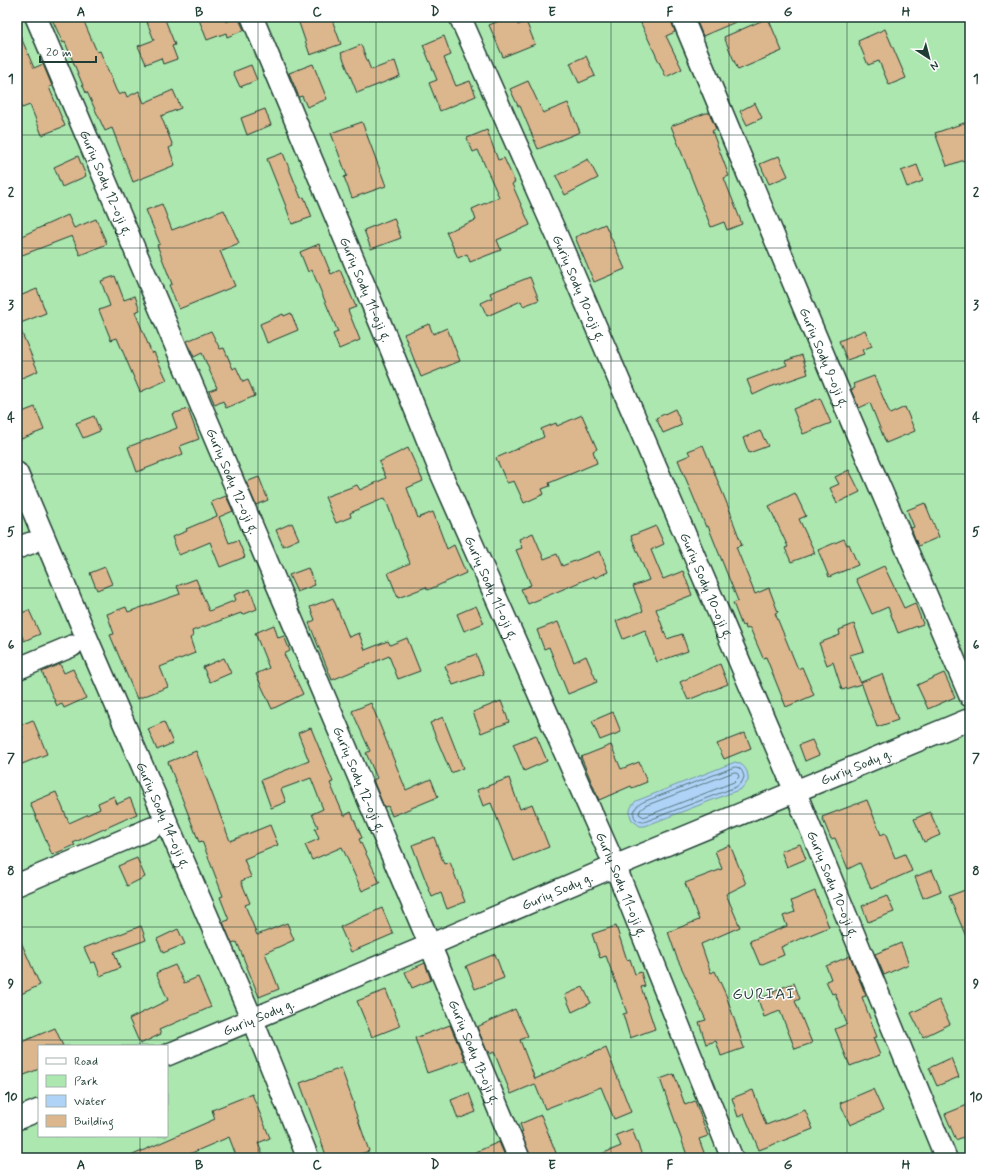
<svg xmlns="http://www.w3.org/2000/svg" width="987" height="1175" font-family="Mynerve,sans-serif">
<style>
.green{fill:#abe7ae;stroke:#659271;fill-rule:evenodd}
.water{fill:#aed3f7;stroke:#7597a9}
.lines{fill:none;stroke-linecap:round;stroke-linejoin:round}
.shore{stroke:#587982;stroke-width:1}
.building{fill:#dcb68d;stroke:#1f3d34}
.minor-casing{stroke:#1f3d34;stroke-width:24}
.minor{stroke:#fff;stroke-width:21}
.grid{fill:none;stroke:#1f3d34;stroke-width:1;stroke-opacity:0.55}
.labels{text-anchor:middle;stroke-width:3;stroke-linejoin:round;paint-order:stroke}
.street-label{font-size:14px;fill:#1f3d34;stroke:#fff}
.quarter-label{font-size:16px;letter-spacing:1px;fill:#1f3d34;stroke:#fff}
.neatline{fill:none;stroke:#1f3d34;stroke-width:1.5}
.grid-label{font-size:13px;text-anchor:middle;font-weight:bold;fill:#1f3d34}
</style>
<rect width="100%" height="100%" fill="#fff"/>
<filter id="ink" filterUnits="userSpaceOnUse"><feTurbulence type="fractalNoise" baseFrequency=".025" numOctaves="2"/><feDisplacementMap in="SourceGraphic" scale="8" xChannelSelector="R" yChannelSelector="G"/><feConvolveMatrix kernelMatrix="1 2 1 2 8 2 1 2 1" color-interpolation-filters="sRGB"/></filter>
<g filter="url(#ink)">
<path class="green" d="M17,17h953v1141h-953zM39,1046h128v90h-128z"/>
<path class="water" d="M735,762c9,2 14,9 13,19l-7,8 -96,37h-5l-8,-6c-4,-8 -2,-13 4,-19z"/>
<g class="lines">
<g class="shore">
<path d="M735,767c6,0 8,5 9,10l-2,5 -6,5 -92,35c-15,-1 -12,-15 -1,-20z"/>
<path d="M735,772l3,2 1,3 -5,5 -90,35 -5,-3 1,-4 5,-4z"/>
</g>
</g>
<g class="building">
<path d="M51,17h31l15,35 3,-1 16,39 3,5 6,-3 2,5 12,-6 5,12 29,-13 8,18 -20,8 12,30 -4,2 6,17 -42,17 -21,-54 -7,3 -18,-39 -1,1 -21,-51 -2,1z"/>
<path d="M145,17h19l11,28 -3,1 5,13 -14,5 -2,-6 -15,6 -8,-18 16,-6z"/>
<path d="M198,17h26l2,5 12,-5 6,13 -17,7 -1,-4 -19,7z"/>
<path d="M297,17h34l10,27 -31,11z"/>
<path d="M509,17h6l3,8 8,-4 9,23 -32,13 -14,-32z"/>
<path d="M638,17h32l5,15 -9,4 16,33 -16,8z"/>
<path d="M695,17h52l-44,19z"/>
<path d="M768,18l14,33 -44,19 -14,-33z"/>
<path d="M17,28l17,40 9,-4 9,22 -3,1 16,39 -23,9 -12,-30 -8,3 -5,-11z"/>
<path d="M885,29l21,49 -17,7 -10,-24 -11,4 -10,-24z"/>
<path d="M444,36l7,19 -7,3 12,28 14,-5 6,15 -36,15 -11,-28 8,-3 -14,-35z"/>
<path d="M361,45l10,25 24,-9 5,15 -43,17 -16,-40z"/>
<path d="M586,56l9,20 -16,7 -9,-20z"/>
<path d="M313,64l14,35 -20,8 -5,-11 -3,1 -10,-24z"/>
<path d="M251,65l6,15 -17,7 -7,-15z"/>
<path d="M528,81l15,32 25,-10 12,29 -42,17 -18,-43h-2l-8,-17z"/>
<path d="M755,103l7,15 -15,7 -7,-14z"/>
<path d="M265,109l6,16 -24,10 -6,-17z"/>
<path d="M706,113h3l7,16 -4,2 17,45 -5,2 18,46 -15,6 -3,-8 -13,5 -40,-101z"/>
<path d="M970,121v37l-23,8 -12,-33z"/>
<path d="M362,122l24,64 -34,12 -8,-21 3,-1 -16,-43z"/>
<path d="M487,130l11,30 6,-2 11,24 -3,2 18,41 -33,15 4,10 -31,12 -3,-8 -9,4 -12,-26 30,-12 -4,-11 27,-12 -21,-47 -5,2 -6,-14z"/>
<path d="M283,153l18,45 3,-1 8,20 -20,7 -7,-20 -18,-45z"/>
<path d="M78,156l8,20 -24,11 -8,-20z"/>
<path d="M779,156l9,20 -19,8 -9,-20z"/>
<path d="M588,159l10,19 -33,17 -9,-19z"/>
<path d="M917,165l6,16 -16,6 -6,-16z"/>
<path d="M162,204l10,26 52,-20 15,33 -19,8 15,35 -56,23 -10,-24 3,-1 -15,-39 3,-1 -14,-34z"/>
<path d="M68,215l6,13 22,-9 11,25 -27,11 -8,-19 -55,21v-19z"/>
<path d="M394,218l7,20 -30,11 -7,-19z"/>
<path d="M605,224l20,45 -31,13 -19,-45z"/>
<path d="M319,244l12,30 9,-4 16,37 -8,3 12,30 -21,9 -6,-15 5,-2 -26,-62 -4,2 -8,-20z"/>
<path d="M115,276l9,24 11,-4 5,14 -5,2 17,42 2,-2 13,28 -27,12 -23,-54 -6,2 -12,-30 11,-4 -9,-25z"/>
<path d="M530,277l9,23 -16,6 -2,-5 -34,15 -6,-13 11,-5 -2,-5z"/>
<path d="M37,289l9,24 -28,11 20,47 -21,9v-83z"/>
<path d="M291,313l7,17 -31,13 -7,-19 23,-10 1,2z"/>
<path d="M429,324l4,10 14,-6 13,33 -39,16 -17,-43z"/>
<path d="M865,330l7,16 -10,4 2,4 -17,6 -8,-19z"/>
<path d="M211,331l9,18 4,-1 9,21 3,-2 7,15 5,-2 7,16 -29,12 -3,-7 -8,4 -6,-14 8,-3 -15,-35 -8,4 -7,-16z"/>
<path d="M802,355l6,19 -38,13 -17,8 -6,-15 40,-15 -2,-4z"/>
<path d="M874,376l16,38 15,-7 10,24 -29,12 -16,-40 -11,5 -8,-18 4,-2 -2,-4z"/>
<path d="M820,398l11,25 -28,11 -10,-25z"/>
<path d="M35,407l9,23 -23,9 -4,-10v-15z"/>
<path d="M188,409l11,30 -19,7 3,8 -46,18 -9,-25 49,-19 -5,-14z"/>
<path d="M675,409l7,16 -19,8 -7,-15z"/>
<path d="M582,415l15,34 -4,2 4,12 -48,20 1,3 -8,3 2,5 -20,9 -10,-22 -7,2 -11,-25 48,-21 -3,-8 15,-6 1,3z"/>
<path d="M94,416l6,15 -17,7 -7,-15z"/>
<path d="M760,431l8,15 -19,7 -6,-15z"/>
<path d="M703,445l29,71h-1l11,29 -6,2 19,47 14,-6 9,24 -3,1 23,56 4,-2 12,28 -28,12 -20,-50 -3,1 -13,-30 -4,1 -1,-4 -3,1 -9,-23 5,-2 -30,-75 -2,1 -28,-67 12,-5 -2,-4z"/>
<path d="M408,448l15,33 -16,7 11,30 15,-6 14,37 7,-4 12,28 -38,17 -2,-3 -28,11 -10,-25 22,-10 -25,-65 -35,15 1,4 -15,6 -11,-26 32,-12 3,5 26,-12 -7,-16z"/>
<path d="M849,470l11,22 -23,11 -7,-15 9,-4 -4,-7z"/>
<path d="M259,477l9,23 -12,5 -10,-23z"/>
<path d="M795,493l11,23 -7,3 16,34 -24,9 -6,-14 3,-1 -19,-41z"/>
<path d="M226,496l7,15 -14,6 10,26 9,-3 7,17 -25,10 -10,-25 -31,13 -7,-18 15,-6 -1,-2 31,-13 -6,-14z"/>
<path d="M925,503l14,34 -21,9 -7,-18 3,-1 -7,-17z"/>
<path d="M292,523l7,16 -16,7 -7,-16z"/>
<path d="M656,526l8,18 -13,6 12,29 20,-8 9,24 -36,14 11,30 15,-5 6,17 -31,11 -12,-32 -22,9 -7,-18 27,-10 -10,-25 16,-6 -18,-44z"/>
<path d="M533,533l11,26 13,-5 5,12 38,-15 8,21 -13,6 -1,-2 -66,28 -7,-15 10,-4 -15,-35 6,-2 -3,-9z"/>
<path d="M844,539l3,6 2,-1 9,21 -29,12 -11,-27z"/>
<path d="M884,566l20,42 11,-5 8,21 -25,9 -10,-26 -16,7 -16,-35z"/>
<path d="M105,567l7,17 -15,6 -7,-17z"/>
<path d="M308,568l7,17 -18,7 -8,-17z"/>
<path d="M196,579l13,32 27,-11 -2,-5 16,-6 7,20 -15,6 -1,-2 -49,18 1,5 -3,2 5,15 -35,14 8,20 -31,12 -27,-64 4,-1 -7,-20 19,-7 2,5 52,-18 -3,-8z"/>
<path d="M333,598l16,39 10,-4 6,17 23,-9 2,4 17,-7 13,33 -22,8 -9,-23 -57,24 -23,-57 6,-3 -5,-13z"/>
<path d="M476,606l8,17 -20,8 -7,-17z"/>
<path d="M29,610l11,24 -16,7 -7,-17v-9z"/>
<path d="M558,622l16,40 12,-6 11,26 -29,12 -19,-47 -5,2 -7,-19z"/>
<path d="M854,624l10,27 -14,4 11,29 -19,6 -9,-28 -6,3 -8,-22 21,-8 -1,-5z"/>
<path d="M274,625l4,13 6,-2 6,15 -6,3 19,40 -31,15 -16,-35 13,-6 -14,-35z"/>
<path d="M476,654l8,20 -31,11 -8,-19z"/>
<path d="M224,658l7,15 -21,9 -7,-15z"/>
<path d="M60,664l4,9 9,-4 13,29 -22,10 -2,-4 -5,2 -15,-34z"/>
<path d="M720,664l8,20 -40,16 -8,-18z"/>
<path d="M944,673l11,24 -27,12 -11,-24z"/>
<path d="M882,674l16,46 -21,7 -16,-45z"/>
<path d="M501,701l8,21 -28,11 -8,-21z"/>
<path d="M371,703l35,87 25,-11 7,18 -46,19 -4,-10 -4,1 -11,-27 4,-2 -11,-25 4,-2 -18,-40z"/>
<path d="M613,712l8,20 -21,8 -8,-19z"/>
<path d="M443,717l20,51 -12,5 -21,-50z"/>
<path d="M33,720l14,34 -30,12v-26l6,-2 -5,-12z"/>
<path d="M164,722l9,21 -16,7 -9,-21z"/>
<path d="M311,728l22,54 -3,1 14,33 7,-4 11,26 -3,1 21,44 -18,8 -20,-44 -30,13 -7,-15 14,-6 -4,-10 3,-2 -6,-13 11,-5 -12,-31 -30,11 5,13 -15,6 -10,-28 48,-19 -11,-28z"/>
<path d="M745,733l6,15 -27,11 -7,-15z"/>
<path d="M536,735l11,26 -23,10 -11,-27z"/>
<path d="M812,740l7,15 -14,6 -6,-16z"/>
<path d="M611,745l10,24 18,-7 8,20 -15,6 -1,-2 -32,14 -18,-43z"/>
<path d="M196,751l34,90 40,-16 8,20 -34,14 7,18 -10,4 9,22 -5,2 12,30 30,-12 7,17 -29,13 14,36 -20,8 -22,-55 -5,2 -9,-22 6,-2 -9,-23 3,-1 -21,-55 -3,1 -31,-80z"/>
<path d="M509,778l11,31 12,-5 17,43 -35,14 -23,-58 -8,3 -6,-16z"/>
<path d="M56,792l13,31 31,-14 -2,-6 16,-7 3,8 13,-6 7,16 -64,29 2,2 -23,10 -22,-52z"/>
<path d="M867,800l14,35 4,-2 10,25 10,-4 7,17 -41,18 -11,-26 -12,6 -13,-31 -4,1 -9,-22z"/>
<path d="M930,812l10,23 -16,7 -10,-23z"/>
<path d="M434,837l10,27 6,-2 15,40 -18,7 -6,-16 -9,4 -20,-52z"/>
<path d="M800,844l6,15 -19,8 -6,-16z"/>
<path d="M730,845l16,39 -20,10 14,33 -39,17 10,29 4,-2 11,24 18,53 -23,8 -5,-15 -10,3 -7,-22 7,-2 -29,-62 -9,-26 31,-12 -14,-37 37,-14 -7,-18z"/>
<path d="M137,858l8,19 -18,9 -9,-20z"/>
<path d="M932,870l9,21 -18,7 -8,-21z"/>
<path d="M965,890l5,10v46l-21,-50z"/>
<path d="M815,891l14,36 -48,20 3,8 -24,10 -10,-24 37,-15 -4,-10 12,-4 -4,-11z"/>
<path d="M887,896l7,16 -26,10 -6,-16z"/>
<path d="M382,908l11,26 -42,18 -11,-25z"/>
<path d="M141,926l5,14 -32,12 6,16 -20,8 -5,-14 -4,1 -7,-15z"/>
<path d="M616,926l11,34 3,-1 5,15 6,-2 4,14 -4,1 14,42 -25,9 -7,-24 4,-1 -21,-57 -6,2 -8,-24z"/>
<path d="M178,929l7,15 -22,9 -6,-14z"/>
<path d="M17,933l23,52 -19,9 -4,-10z"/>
<path d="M901,943l8,21 -25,11 -9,-21z"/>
<path d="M495,954l9,24 -29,11 -9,-23z"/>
<path d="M850,956l16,40 -4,1 15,40 -4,1 7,17 -30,11 -15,-37 12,-5 -12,-31 -3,1 -6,-13 5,-2 -5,-13z"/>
<path d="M425,963l6,17 -19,8 -7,-16z"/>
<path d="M175,965l9,18 14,-6 13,30 -52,23 2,4 -21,10 -11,-25 39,-19 -12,-27z"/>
<path d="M794,983l6,16 -5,2 17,42 -17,6 -15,-38 -16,6 -6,-18 16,-6 -1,-2z"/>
<path d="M583,987l8,16 -19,9 -7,-17z"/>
<path d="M386,990l14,36 -28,11 -15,-36z"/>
<path d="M939,1000l11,24 -27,13 -12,-24z"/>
<path d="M515,1009l13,27 -8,4 15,39 65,-29v1l6,-3 25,64 -17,7 -13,-32 -56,22 -10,-25 -24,10 -17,-42 -4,2 -1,-3h-2l-10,-24z"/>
<path d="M450,1025l15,35 -38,13 -12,-35z"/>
<path d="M55,1028l8,18h-24v23l-22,9v-34z"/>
<path d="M951,1058l8,19 -22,9 -8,-18z"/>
<path d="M341,1068l13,36 -1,1 16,46 -20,7h-22l-27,-75z"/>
<path d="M674,1074l11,31 10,-4 13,35 -9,3 7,19h-18l-28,-79z"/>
<path d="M873,1089l10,22 -33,14 -10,-22z"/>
<path d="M753,1090l13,35 39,-15 8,19 -54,21 -15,-36 -6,3 -6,-19z"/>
<path d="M469,1093l7,19 -18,7 -7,-19z"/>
<path d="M252,1094l18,44 -12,5 6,15h-27l-8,-21 -49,21h-54l89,-39 -3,-9z"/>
<path d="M970,1104v30l-14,6 -11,-26z"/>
<path d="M541,1115l17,43h-27l-10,-25 2,-1 -3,-8z"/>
<path d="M632,1129l11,29h-49v-1l27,-11 -5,-11z"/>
<path d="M499,1142l7,16h-44z"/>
</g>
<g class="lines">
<g class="minor-casing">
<g id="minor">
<path id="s1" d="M36,17l394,928 89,213"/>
<path id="s2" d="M252,17l134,320 54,134 175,395 117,292"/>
<path id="s3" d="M460,17l95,214 240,560 151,367"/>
<path id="s4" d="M682,17l168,401 120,278"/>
<path id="s5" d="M17,473l66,156 169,390 56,139"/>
<path d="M17,548l14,-5"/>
<path d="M17,669l55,-23"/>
<path d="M17,885l135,-57"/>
<path id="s6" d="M167,1055l263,-110 185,-79 355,-147"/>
<path d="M17,1119l22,-9"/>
</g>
</g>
<use href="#minor" class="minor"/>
</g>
</g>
<path class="grid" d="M140,17v1029M258,17v1141M376,17v1141M494,17v1141M611,17v1141M729,17v1141M847,17v1141M17,135h953M17,248h953M17,361h953M17,474h953M17,588h953M17,701h953M17,814h953M17,927h953M17,1040h953M140,1136v22"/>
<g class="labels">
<g class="street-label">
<text dy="5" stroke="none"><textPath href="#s1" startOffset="180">Gurių Sodų 12-oji g.</textPath></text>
<text dy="5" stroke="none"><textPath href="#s3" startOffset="296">Gurių Sodų 10-oji g.</textPath></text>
<text dy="5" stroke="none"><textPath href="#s2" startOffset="295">Gurių Sodų 11-oji g.</textPath></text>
<text dy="5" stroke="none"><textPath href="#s4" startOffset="369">Gurių Sodų 9-oji g.</textPath></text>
<text dy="5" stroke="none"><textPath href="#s1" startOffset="504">Gurių Sodų 12-oji g.</textPath></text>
<text dy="5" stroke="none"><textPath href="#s3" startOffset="620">Gurių Sodų 10-oji g.</textPath></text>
<text dy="5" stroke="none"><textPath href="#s2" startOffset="619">Gurių Sodų 11-oji g.</textPath></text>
<text dy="5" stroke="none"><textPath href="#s6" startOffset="747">Gurių Sodų g.</textPath></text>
<text dy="5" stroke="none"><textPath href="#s1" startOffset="828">Gurių Sodų 12-oji g.</textPath></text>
<text dy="5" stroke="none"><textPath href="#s5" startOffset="372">Gurių Sodų 14-oji g.</textPath></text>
<text dy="5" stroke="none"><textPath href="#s2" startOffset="943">Gurių Sodų 11-oji g.</textPath></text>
<text dy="5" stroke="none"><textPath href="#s3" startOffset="944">Gurių Sodų 10-oji g.</textPath></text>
<text dy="5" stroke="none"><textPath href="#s6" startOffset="423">Gurių Sodų g.</textPath></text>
<text dy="5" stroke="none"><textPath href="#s6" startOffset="99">Gurių Sodų g.</textPath></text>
<text dy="5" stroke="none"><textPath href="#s1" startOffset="1124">Gurių Sodų 13-oji g.</textPath></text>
</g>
<g class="quarter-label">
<text x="764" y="999">GURIAI</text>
</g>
</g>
<rect width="987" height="1175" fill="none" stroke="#fff" stroke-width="44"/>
<rect x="38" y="1045" width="130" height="92" fill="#ffffff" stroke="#a5b1ae"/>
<rect x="46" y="1058" width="20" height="6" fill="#ffffff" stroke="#a5b1ae"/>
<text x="74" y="1065" font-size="12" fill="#1f3d34">Road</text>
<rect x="46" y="1075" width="20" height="12" fill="#abe7ae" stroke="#a5b1ae"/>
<text x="74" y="1085" font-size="12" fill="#1f3d34">Park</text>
<rect x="46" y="1095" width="20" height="12" fill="#aed3f7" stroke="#a5b1ae"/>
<text x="74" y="1105" font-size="12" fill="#1f3d34">Water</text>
<rect x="46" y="1115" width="20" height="12" fill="#dcb68d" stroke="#a5b1ae"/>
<text x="74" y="1125" font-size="12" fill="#1f3d34">Building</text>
<g transform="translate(929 58) rotate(144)" stroke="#ffffff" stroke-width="3" paint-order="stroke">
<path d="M0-3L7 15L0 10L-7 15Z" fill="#1f3d34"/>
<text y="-6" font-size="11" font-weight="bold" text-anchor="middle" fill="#1f3d34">N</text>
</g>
<path d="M40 56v6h56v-6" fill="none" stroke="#1f3d34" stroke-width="2"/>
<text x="46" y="56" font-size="12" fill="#1f3d34" stroke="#ffffff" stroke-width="3" paint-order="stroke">20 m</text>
<rect x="22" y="22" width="943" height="1131" class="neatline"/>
<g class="grid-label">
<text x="81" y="16">A</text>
<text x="199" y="16">B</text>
<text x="317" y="16">C</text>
<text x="435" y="16">D</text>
<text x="552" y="16">E</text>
<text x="670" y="16">F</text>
<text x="788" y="16">G</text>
<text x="906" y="16">H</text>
<text x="11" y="83">1</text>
<text x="976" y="83">1</text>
<text x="11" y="196">2</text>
<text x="976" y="196">2</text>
<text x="11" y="309">3</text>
<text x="976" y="309">3</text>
<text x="11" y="422">4</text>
<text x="976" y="422">4</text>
<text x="11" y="536">5</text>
<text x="976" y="536">5</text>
<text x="11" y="649">6</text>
<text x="976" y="649">6</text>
<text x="11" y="762">7</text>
<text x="976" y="762">7</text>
<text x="11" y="875">8</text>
<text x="976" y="875">8</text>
<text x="11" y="988">9</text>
<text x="976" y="988">9</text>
<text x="11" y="1101">10</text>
<text x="976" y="1101">10</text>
<text x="81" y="1169">A</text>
<text x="199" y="1169">B</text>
<text x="317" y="1169">C</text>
<text x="435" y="1169">D</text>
<text x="552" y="1169">E</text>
<text x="670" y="1169">F</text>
<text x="788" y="1169">G</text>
<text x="906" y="1169">H</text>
</g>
</svg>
